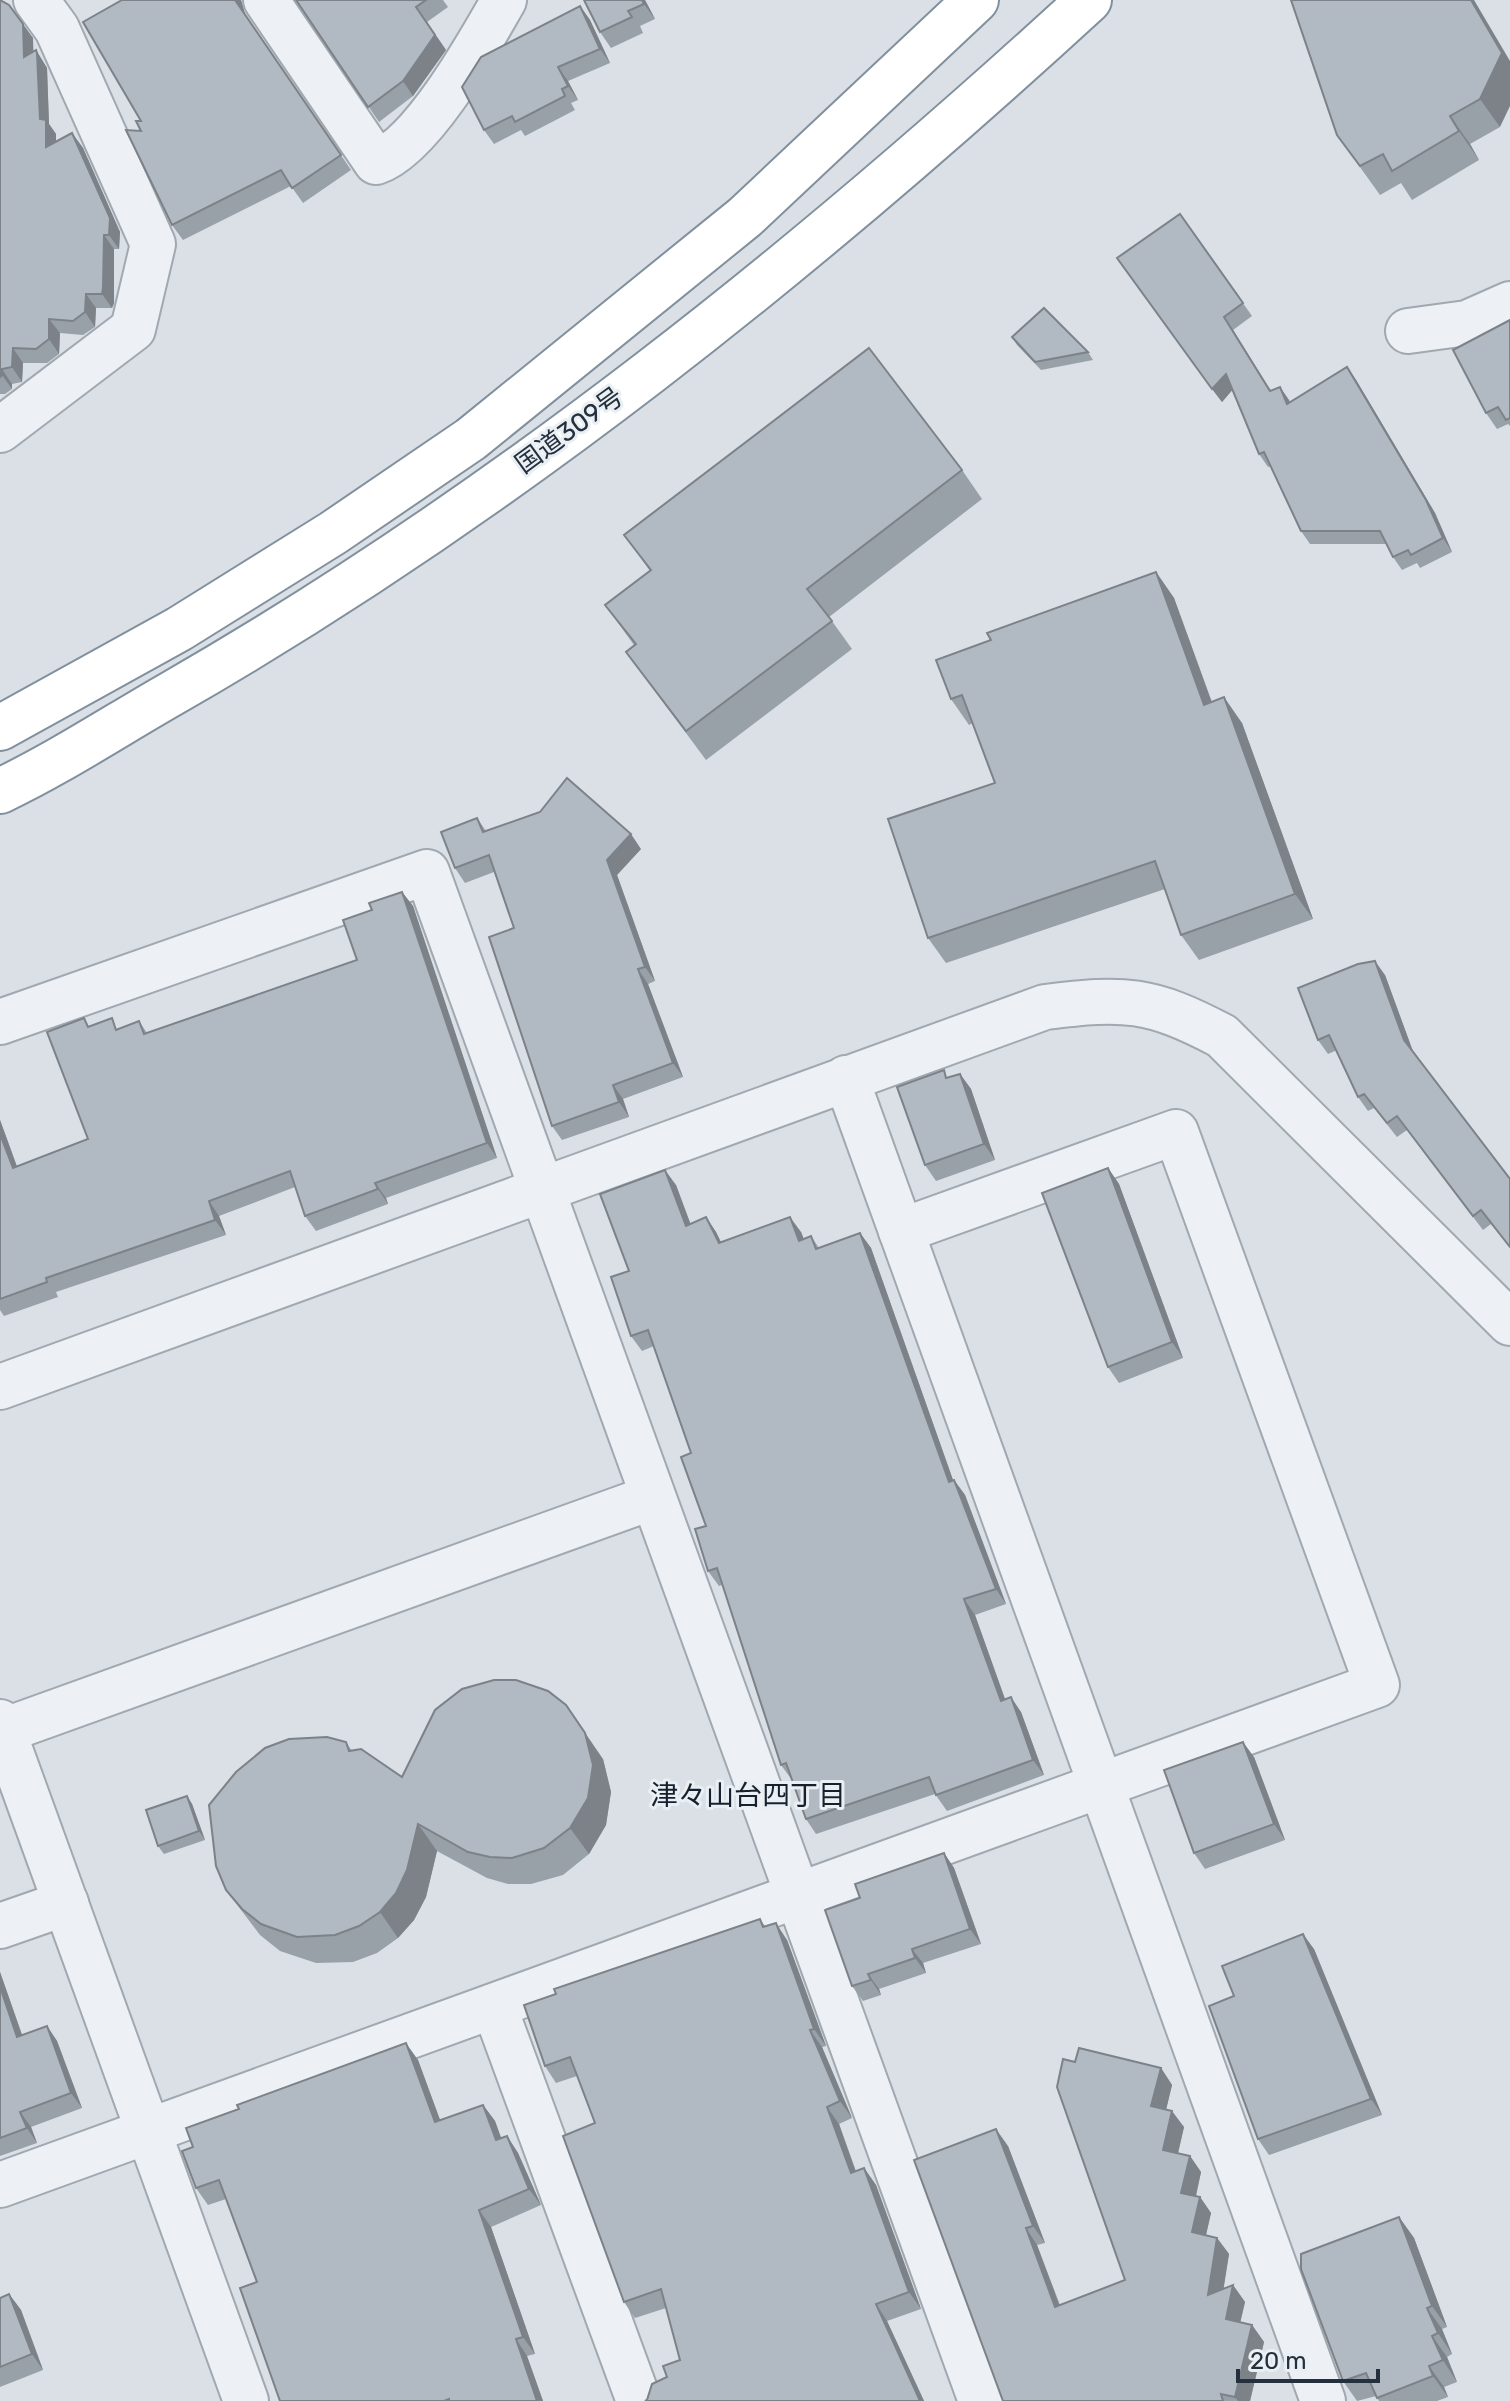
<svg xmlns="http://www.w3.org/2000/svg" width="1510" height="2401" font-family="Rubik,'Noto Sans JP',sans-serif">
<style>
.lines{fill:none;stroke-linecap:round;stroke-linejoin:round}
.minor-casing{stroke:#a0a8b0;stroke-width:48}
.highway-casing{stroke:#81909e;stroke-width:48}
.minor{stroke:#edf1f5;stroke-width:44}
.highway{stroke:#fff;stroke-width:44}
.wall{fill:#98a0a8}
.shaded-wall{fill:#7c8288}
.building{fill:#b1bac3;stroke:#7c8288;stroke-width:2}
.labels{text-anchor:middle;stroke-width:6;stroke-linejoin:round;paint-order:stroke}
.street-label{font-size:26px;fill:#24303d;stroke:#eaeff4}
.neighbourhood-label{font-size:28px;fill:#16212d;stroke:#eaeff4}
</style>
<rect width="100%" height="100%" fill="#dae0e6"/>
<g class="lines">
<g class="minor-casing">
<g id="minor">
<path d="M266,0l110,162c46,-15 104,-120 128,-162"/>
<path d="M1408,331l59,-8 43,-19"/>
<path d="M0,430l133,-101 20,-85 -96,-215 -21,-29"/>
<path d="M0,1022l427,-150 554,1529"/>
<path d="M846,1078l477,1323"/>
<path d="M0,1387l1045,-380c80,-10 105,-9 177,29l288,287"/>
<path d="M0,1722l246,679"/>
<path d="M0,1732l653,-235"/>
<path d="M0,1926l66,-23"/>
<path d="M494,2006l145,395"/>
<path d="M0,2185l1377,-500 -201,-553 -275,99"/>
</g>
</g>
<g class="highway-casing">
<g id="highway">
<path d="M0,728l179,-99 154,-96 138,-94 274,-222 231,-217"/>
<path d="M0,791c59,-28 115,-65 171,-97 333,-191 636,-435 918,-694"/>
</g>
</g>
<use href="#minor" class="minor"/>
<use href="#highway" class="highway"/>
</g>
<g class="wall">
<path d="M0,0l33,38v14l3,-2 11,18 2,56 7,10v8l16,-9 11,15 37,84 -1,17h-5v54l-2,5h-16l-1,19 -12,8 -23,-2 -1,21 -12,9h-24l-1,19 -10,2v5l-7,5h-5z"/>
<path d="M122,0h119l4,14 106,156 -48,33 -12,-17 -108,54 -11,-15 -31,-94v-10z"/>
<path d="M296,0h147l5,7 -21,15 19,28 -33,46 -34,26z"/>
<path d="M584,0h61l10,19 -15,7 3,7 -32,15 -11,-16z"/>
<path d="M1474,0l26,127 -30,17 9,16 -67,40 -11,-17 -21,12 -43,-60z"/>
<path d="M580,6l10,14 20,43 -42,18 10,19 -7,3 4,7 -50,26 -4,-6 -27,14 -10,-14z"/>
<path d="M1180,214l72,102 -19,14 37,61 10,-4 10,15 66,-22 79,133 17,39 -32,16 -3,-5 -15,7 -9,-13 -7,-13h-76l-9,-13 -30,-65 -3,1 -9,-13 -27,-64 -10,12 -105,-144z"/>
<path d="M1510,320v106l-2,-2 -11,5 -11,-16z"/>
<path d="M1012,337l76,15 5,8 -52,10 -24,-25z"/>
<path d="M962,470l20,29 -153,118 23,32 -146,111 -80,-108 8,-7 -29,-40 45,-34 -26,-36z"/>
<path d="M1156,572l18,26 38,104 30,21 71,196 -114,41 -18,-25 -16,-46 -219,74 -18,-25 67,-155 -22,-60 -4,2 -18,-26 40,-59z"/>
<path d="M477,818l9,13 155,18 -24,26 38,106 -7,3 35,93 -60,22 6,18 -67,23 -10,-14 -38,-198 -20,-56 -29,11 -10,-15z"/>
<path d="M402,892l11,14 84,252 -111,40 2,6 -72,27 -11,-15 -10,-29 -76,29 7,19 -170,57 2,5 -54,19 -4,-6v-190l17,47 71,-28 2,-113 29,3 20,-8 8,12 210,-73 15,-50z"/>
<path d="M1385,975l28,77 97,127v69l-19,-24 -8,6 -76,-100 -10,7 -23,-29 -6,3 -10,-14 -21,-47 -9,4 -10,-14z"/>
<path d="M960,1074l11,15 24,71 -59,21 -11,-16z"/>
<path d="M1108,1168l11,16 64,174 -64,25 -11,-16z"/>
<path d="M676,1185l14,39 16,-7 10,15 5,10 80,-10 3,7 7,-3 8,12 41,-15 11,15 82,232h1l11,15 41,109 -31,11 30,84 16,13 23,63 -97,36 -12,-17 -119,40 -10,-15 -14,-39 -11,-15 -59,-180 -3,1 -11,-15 -2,-45 -15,-73 -37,-107 -12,5 -11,-15 -2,-65z"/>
<path d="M346,1742l6,9 50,26 201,-18 8,33 -5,33 -17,29 -26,21 -32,9h-23l-21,-6 -50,-27 -11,46 -12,23 -16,18 -21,15 -24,9 -37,1 -36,-12 -20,-16 -34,-45z"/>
<path d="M1254,1757l31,83 -80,29 -11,-16z"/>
<path d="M187,1796l5,8 13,36 -41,14 -6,-8z"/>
<path d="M944,1853l10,15 27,76 -58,19 3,10 -47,16 2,6 -18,6 -11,-15 8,-88z"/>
<path d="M760,1919l5,7 22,14 39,106 -4,1 30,71 -13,6 17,47 8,-3 12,17 45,124 -34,12 37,80h-279l22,-24 13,-17 -14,-52 -31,10 -11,-16 -29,-179 -18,-47 -21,7 -11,-17z"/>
<path d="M1314,1949l68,166 -113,40 -11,-16 -24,-143z"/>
<path d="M0,1972l22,63 25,-9 10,15 25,67 -51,19 6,16 -37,13z"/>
<path d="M418,2060l22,60 43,-15 12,16 6,17 6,-2 11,17 23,52 -50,22 44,127 -8,2 16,45h-263l-23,-119 -31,-83 -18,6 -12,-17z"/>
<path d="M1075,2062l86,6 11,17 -6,24 18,18 -6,26 12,3 11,16 -5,24 4,1 11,16 -5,22 11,3 12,16 -6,35 10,-4 12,17 -5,21 12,2 12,17 -14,59h-247l5,-255 37,97 -8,2 23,60 65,-25z"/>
<path d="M1399,2217l15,21 33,89 -5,2 10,25 -5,3 10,25 -13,5 4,10 -11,4h-58l-3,-5 -19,5 -14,-20z"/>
<path d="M9,2294l12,16 22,60 -43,17v-89z"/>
</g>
<g class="shaded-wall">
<path d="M235,0h6l4,14 106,156z"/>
<path d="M642,0h3l10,19 -11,-15z"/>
<path d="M1471,0h3l36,61v45l-10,21 -20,-28z"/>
<path d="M580,6l10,14 20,43 -10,-14z"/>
<path d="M416,7l30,43 -33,46 -10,-15z"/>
<path d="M23,24l10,14 1,33 -10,-14z"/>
<path d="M36,50l11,18 2,56 7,10v28l-10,-15 -6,-28z"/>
<path d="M558,67l10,14 10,19 -10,-14z"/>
<path d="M1450,116l20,28 9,16 -20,-29z"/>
<path d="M72,133l11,15 37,84 -1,17 -10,-14z"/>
<path d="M104,235l10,14v54l-2,5 -10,-14z"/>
<path d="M86,294l10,14 -1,19 -10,-15z"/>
<path d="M1224,317l9,13 46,74 -9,-13z"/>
<path d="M49,319l11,14 -1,21 -10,-15z"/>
<path d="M13,348l10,15 -1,19 -10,-15z"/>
<path d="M1347,367l9,13 79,133 17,39 -9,-14z"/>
<path d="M2,369l10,15v5l-10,-14z"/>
<path d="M1226,374l9,13 -13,15 -10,-13z"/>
<path d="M1280,387l9,13 7,17 -9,-13z"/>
<path d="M1156,572l18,26 48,133 -18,-26z"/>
<path d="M1224,697l18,26 71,196 -18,-25z"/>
<path d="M631,834l10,15 -24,26 38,106 -10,-14 -38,-107z"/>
<path d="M402,892l11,14 84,252 -10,-15z"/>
<path d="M1375,961l10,14 29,79 -10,-14z"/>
<path d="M638,969l10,15 35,93 -10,-14z"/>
<path d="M960,1074l11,15 24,71 -11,-16z"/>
<path d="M613,1085l10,14 6,18 -10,-15z"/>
<path d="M0,1120l23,63 -10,-15 -13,-34z"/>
<path d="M1108,1168l11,16 64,174 -11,-16z"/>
<path d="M665,1170l11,15 21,56 -11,-15z"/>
<path d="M375,1183l11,15 2,6 -10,-15z"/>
<path d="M209,1201l10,15 7,19 -11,-15z"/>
<path d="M706,1217l10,15 13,27 -10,-16z"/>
<path d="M790,1217l11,15 9,24 -11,-15z"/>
<path d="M860,1233l11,15 88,249 -10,-15z"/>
<path d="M954,1480l11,15 41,109 -10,-15z"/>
<path d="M964,1599l11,16 36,101 -10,-15z"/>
<path d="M1011,1697l10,15 23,63 -11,-15z"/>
<path d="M566,1705l37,54 8,33 -5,33 -17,29 -19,-26z"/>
<path d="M1243,1742l11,15 31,83 -11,-16z"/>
<path d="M187,1796l5,8 13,36 -6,-9z"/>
<path d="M418,1824l19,27 -11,46 -12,23 -16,18 -18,-26z"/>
<path d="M944,1853l10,15 27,76 -11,-15z"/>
<path d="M776,1923l11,17 39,106 -12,-17z"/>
<path d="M1303,1934l11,15 68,166 -11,-16z"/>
<path d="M912,1949l11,14 3,10 -11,-15z"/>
<path d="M0,1972l28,80 -11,-15 -17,-50z"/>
<path d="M868,1974l11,15 2,6 -10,-15z"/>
<path d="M47,2026l10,15 25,67 -11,-15z"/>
<path d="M810,2030l12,17 30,71 -12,-17z"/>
<path d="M406,2043l12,17 29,79 -12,-17z"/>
<path d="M1161,2068l11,17 -9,38 -12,-17z"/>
<path d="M483,2105l12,16 13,36 -12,-17z"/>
<path d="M827,2107l12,17 23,66 -11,-17z"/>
<path d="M1172,2111l12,16 -9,39 -12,-16z"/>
<path d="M20,2112l11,15 6,16 -10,-15z"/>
<path d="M996,2129l12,17 37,97 -12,-17z"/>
<path d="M507,2136l11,17 23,52 -12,-16z"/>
<path d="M1190,2156l11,16 -8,37 -12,-16z"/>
<path d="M864,2168l12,17 45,124 -12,-17z"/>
<path d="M1200,2197l11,16 -8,35 -11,-16z"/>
<path d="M479,2210l12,17 44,127 -12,-17z"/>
<path d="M1399,2217l15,21 33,89 -15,-21z"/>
<path d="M1026,2228l11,17 29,78 -11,-16z"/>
<path d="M1217,2238l12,16 -9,58 -12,-17z"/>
<path d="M1233,2285l12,17 -8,34 -11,-17z"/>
<path d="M9,2294l12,16 22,60 -11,-16z"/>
<path d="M876,2304l11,17 37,80h-4z"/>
<path d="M1427,2308l15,21 10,25 -14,-21z"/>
<path d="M1252,2325l12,17 -14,59h-12l-3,-4z"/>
<path d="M1432,2336l15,21 10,25 -14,-22z"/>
<path d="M516,2339l11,17 16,45h-6z"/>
<path d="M1429,2366l15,21 4,10 -15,-21z"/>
</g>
<g class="building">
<path d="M0,0l9,5 14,19 1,33 12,-7 1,3 3,66 6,1v27l26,-14 38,85 -1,17h-5l-1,53 -1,6h-16l-1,18 -12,9 -24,-2v20l-13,10 -23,-1 -1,19 -10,2v6l-2,2z"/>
<path d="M122,0h113l106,155 -49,33 -11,-18 -109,55 -46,-95 15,1 -5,-10h5l-58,-99z"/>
<path d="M296,0h130l-10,7 19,28 -32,46 -35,26z"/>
<path d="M584,0h58l2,4 -16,7 4,6 -32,15z"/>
<path d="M1291,0h180l31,53 -22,46 -30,17 9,15 -67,40 -9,-17 -23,12 -23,-31z"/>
<path d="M580,6l20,43 -42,18 10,19 -6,3 3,7 -50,26 -3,-6 -28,14 -22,-43 19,-30z"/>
<path d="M1180,214l63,89 -19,14 46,74 10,-4 7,17 60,-37 79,133 17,38 -32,17 -3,-5 -15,7 -13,-26h-79l-37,-79 -5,2 -33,-80 -14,15 -95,-131z"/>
<path d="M1044,308l44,44 -53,10 -23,-25z"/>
<path d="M1510,320v98l-4,2 -8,-13 -12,6 -33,-63z"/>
<path d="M869,348l93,122 -155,119 25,32 -146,110 -60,-79 10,-8 -31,-39 46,-35 -27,-35z"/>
<path d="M1156,572l48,133 20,-8 71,197 -114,41 -26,-74 -227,77 -40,-119 107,-36 -33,-88 -11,4 -15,-39 55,-20 -4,-7z"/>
<path d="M567,778l64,56 -24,26 38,107 -7,2 35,94 -60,22 6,17 -67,24 -63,-189 25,-9 -25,-73 -34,13 -14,-36 36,-14 6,14 57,-20z"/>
<path d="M402,892l85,251 -112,40 3,6 -73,27 -15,-45 -81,30 6,19 -169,58 1,4 -47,17v-165l13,34 75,-29 -41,-107 37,-14 4,9 24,-9 4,12 23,-9 5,13 213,-74 -14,-40 29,-10 -3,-7z"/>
<path d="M1375,961l29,79 106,139v68l-29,-37 -8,6 -76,-100 -10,7 -23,-29 -6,3 -29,-62 -11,5 -20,-52 60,-24z"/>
<path d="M944,1070l2,8 14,-4 24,70 -59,21 -28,-78z"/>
<path d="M1108,1168l64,174 -64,25 -66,-174z"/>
<path d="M665,1170l21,56 20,-9 13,26 71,-26 9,24 12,-5 5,13 44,-16 89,249 5,-2 42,109 -32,10 37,102 10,-4 22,63 -97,35 -7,-18 -123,42 -20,-56 -5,2 -64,-197 -9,3 -13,-42 11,-3 -25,-69 10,-4 -43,-123 -17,6 -20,-59 18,-6 -29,-77z"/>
<path d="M494,1680h22l32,11 18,14 19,28 8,32 -5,33 -18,30 -26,20 -32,10 -22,-1 -22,-5 -50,-28 -11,46 -11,23 -16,19 -21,14 -24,9 -38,2 -36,-13 -19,-15 -16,-19 -10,-24 -7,-61 27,-33 29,-24 24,-9 38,-2 19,5 3,9 12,-2 41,28 33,-67 27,-21z"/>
<path d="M1243,1742l31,82 -80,29 -30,-83z"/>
<path d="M187,1796l12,35 -41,15 -12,-36z"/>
<path d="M944,1853l26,76 -58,20 3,9 -47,16 3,6 -19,6 -27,-76 35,-12 -5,-14z"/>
<path d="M760,1919l3,8 13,-4 38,106 -4,1 30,71 -13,6 24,66 13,-5 45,124 -33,12 44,97h-275l2,-1 5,-16 15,-7 -4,-11 17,-6 -19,-71 -37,13 -61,-166 32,-13 -25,-66 -25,9 -21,-61 32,-11 -2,-5z"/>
<path d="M1303,1934l68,165 -113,40 -49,-133 25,-10 -12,-30z"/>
<path d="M0,1987l17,50 30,-11 24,67 -51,19 7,16 -27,10z"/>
<path d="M406,2043l29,79 48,-17 13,35 11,-4 22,53 -50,21 44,127 -7,2 21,62h-88v-2l-5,2h-164l-40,-113 17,-6 -38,-102 -23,8 -14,-37 11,-4 -7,-19 53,-19 -2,-4z"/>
<path d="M1079,2048l82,20 -10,38 21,5 -9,39 27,6 -9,37 19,4 -8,35 25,6 -9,57 25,-10 -7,34 26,6 -17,72 -14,-3 2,7h-220l-89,-241 82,-31 37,97 -7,2 29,79 70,-27 -68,-193 6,-28 12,3z"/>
<path d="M1399,2217l33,89 -5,2 11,25 -6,3 11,24 -14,6 4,10 -56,22 -11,-25 -23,8 -42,-112v-15z"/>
<path d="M9,2294l23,60 -32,13v-69z"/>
</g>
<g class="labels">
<g class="street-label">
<text transform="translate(569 430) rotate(-36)" y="9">国道309号</text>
</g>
<g class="neighbourhood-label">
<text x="748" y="1805">津々山台四丁目</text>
</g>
</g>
<path d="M1238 2369v12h140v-12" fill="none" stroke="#24303d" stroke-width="4"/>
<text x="1250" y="2369" font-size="24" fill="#24303d" stroke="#eaeff4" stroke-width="6" paint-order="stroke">20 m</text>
</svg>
